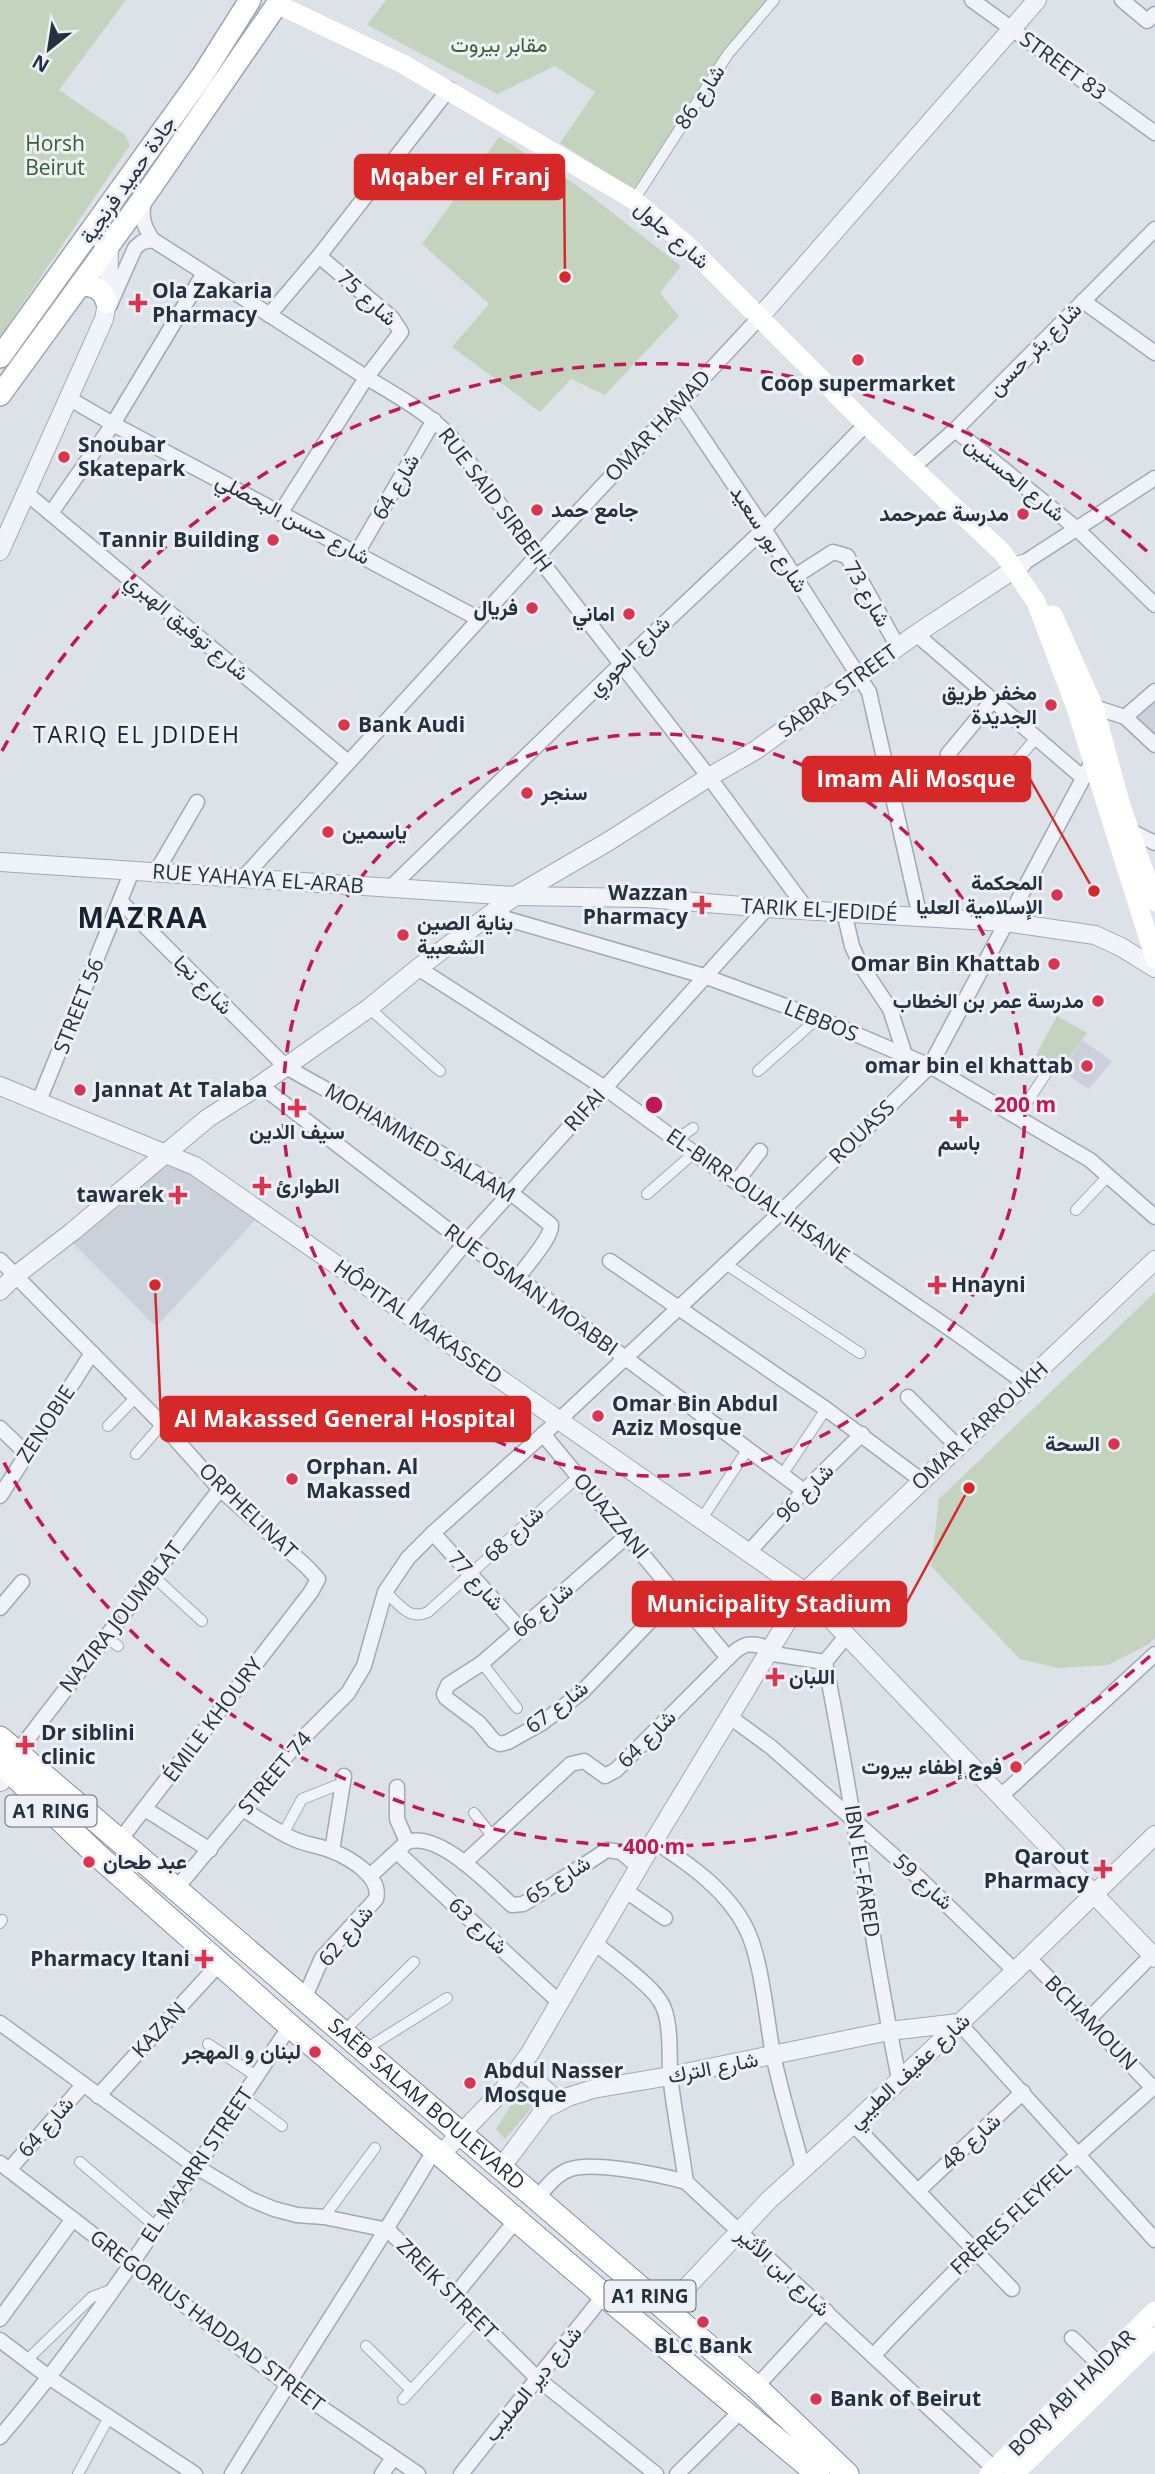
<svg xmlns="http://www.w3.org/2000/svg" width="1155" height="2474" font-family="'Open Sans',Vazirmatn,sans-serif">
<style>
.built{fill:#cbd1db}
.green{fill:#c3d3bd}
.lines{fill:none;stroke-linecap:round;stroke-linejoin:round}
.pedestrian-casing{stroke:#a2a9b3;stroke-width:12}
.minor-casing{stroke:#a2a9b3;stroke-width:17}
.tertiary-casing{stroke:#a2a9b3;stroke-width:20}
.primary-casing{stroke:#9ba6b5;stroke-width:24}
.trunk-casing{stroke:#838fa1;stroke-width:25}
.pedestrian{stroke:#f0f3f7;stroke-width:10}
.minor{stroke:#f0f3f7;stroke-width:14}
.tertiary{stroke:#f0f3f7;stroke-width:18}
.secondary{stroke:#fff;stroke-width:19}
.primary{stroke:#fff;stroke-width:21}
.trunk{stroke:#fff;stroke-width:23}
.ring{fill:none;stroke:#c2185b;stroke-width:3.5;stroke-dasharray:12 9}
.poi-dot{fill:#db3450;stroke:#edf1f6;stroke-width:2.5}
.labels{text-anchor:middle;stroke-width:6;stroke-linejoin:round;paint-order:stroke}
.shield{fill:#edf1f6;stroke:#616a77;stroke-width:2}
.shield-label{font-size:19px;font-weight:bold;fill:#253041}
.park-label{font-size:21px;fill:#3a5e31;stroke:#edf1f6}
.street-label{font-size:21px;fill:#253041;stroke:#edf1f6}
.poi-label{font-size:21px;font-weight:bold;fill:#253041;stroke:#edf1f6;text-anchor:start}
.neighbourhood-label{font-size:23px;letter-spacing:2px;fill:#172131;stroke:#edf1f6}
.district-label{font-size:28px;font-weight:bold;letter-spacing:2px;fill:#172131;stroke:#edf1f6}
.centre{fill:#c2185b;stroke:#edf1f6;stroke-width:3.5}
.ring-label{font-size:21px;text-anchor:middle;font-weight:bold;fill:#c2185b;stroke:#edf1f6;stroke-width:6;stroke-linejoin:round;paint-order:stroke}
.leader{fill:none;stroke:#d62828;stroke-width:2.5}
.callout-dot{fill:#d62828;stroke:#edf1f6;stroke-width:2.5}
.callout{fill:#d62828;stroke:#d62828;stroke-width:2.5}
.callout-label{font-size:23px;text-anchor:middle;font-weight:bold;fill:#fff}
</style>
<rect width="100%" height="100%" fill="#dde2e9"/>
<g class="built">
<path d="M1155,694v47l-26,-23z"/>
<path d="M1082,1040l30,21 -23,28 -27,-18z"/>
<path d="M170,1164l16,2 74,49 -104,112 -83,-84 85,-74z"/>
</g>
<g class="green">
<path d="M0,0h126l-67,90 66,45 5,10 -130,192z"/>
<path d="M386,0h385l-50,59 -88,131 -73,-47 35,-51 -40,-26 -58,28 -130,-69z"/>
<path d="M499,137l79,49 103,80 -21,27 19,23 -74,79 -34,-16 -31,33 -88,-65 37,-43 -67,-60z"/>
<path d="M1057,1016l30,17 -26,36 -25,-14z"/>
<path d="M1155,1292v346l-6,6 -41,21 -50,3 -38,-9 -89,-93 8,-67z"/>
<path d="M525,2091l8,5 1,9 -29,34 -9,-10 23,-37z"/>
</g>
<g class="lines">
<g class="pedestrian-casing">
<g id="pedestrian">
<path d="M634,200l94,-146 46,-54"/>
<path d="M1007,772l29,-34"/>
<path d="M369,1008l71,63"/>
<path d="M758,1071l60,-53"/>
<path d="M1018,1116l27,-41"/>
<path d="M676,1140l17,-12"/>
<path d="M647,1194l47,-41"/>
<path d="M1076,1210l32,-34"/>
<path d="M724,1263l136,90"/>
<path d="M108,1426l28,-29"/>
<path d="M136,1454l26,-30"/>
<path d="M782,1475l44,-66"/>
<path d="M701,1520l46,-70"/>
<path d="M153,1576l49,45"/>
<path d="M385,1592c15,12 23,29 43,20l150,-135"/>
<path d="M106,1637l12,9"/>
<path d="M482,1663l35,45"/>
<path d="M474,1813l19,24"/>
<path d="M283,1834l19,-35 41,-16"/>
<path d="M0,1923l2,-3"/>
<path d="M343,2032l71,-70"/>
<path d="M208,2044l48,32"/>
<path d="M364,2050l83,-52"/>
<path d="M242,2096l40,30"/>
<path d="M80,2162l76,65"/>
<path d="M324,2217l51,-69"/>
<path d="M366,2346l45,44"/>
<path d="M27,2360l65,-63 19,-7"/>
<path d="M403,2399l74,-80"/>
<path d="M78,2474l31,-57"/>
</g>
</g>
<g class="minor-casing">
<g id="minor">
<path d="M972,0l183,133"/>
<path d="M1122,0l25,21 8,-7"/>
<path d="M145,198c-5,17 -2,28 8,42 66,42 132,85 197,127 35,23 72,40 101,70l86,119 172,221 99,134"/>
<path d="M1083,301l72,52"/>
<path d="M110,304l25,-56 7,-6 11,-2"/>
<path d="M269,315l50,-59 130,-167"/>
<path d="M70,399l43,25 366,195"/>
<path d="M679,403l85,126 105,163 51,225"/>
<path d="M955,430l121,98 79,77"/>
<path d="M913,467l42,-37 200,-201"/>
<path d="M25,492l323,270"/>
<path d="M281,512l85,-134 35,-46 -9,-14 -73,-62"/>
<path d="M51,513l62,-89 91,-151"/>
<path d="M357,553l77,-133"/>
<path d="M1022,564l133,-86"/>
<path d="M794,577l39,-25 14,4 51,91"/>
<path d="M916,634l166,143"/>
<path d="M1094,707l31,10 30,28"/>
<path d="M1125,717l30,-26"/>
<path d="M968,774l-16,-13 -4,-7 45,-54"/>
<path d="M1131,831l24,12"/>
<path d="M156,872l41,-70"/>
<path d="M243,878l294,-322 222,-238"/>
<path d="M391,887l229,-222 144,-136 102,-105"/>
<path d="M121,902l165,165 225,126 40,32c1,13 -25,40 -33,53"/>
<path d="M844,912l8,34 8,18 30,45 15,46"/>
<path d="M490,914l214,62 114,42 112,48 160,94 65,57"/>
<path d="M418,968l187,120 89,65 265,182 66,48"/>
<path d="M260,1085l205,158 53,35 286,213"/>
<path d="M39,1101l93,-230"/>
<path d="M737,1181l23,-30"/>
<path d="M0,1260l162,164 58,65 87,78 11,12 -7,13 -191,248"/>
<path d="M610,1261l216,148 95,71"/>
<path d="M407,1314l58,-71 302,-335"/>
<path d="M908,1397l50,50"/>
<path d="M0,1428l27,26"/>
<path d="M543,1434l185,224c17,-17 20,-15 43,-10"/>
<path d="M0,1496l92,-143"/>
<path d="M433,1533l88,97"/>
<path d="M628,1535l-146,128 -34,22 -4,9 2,4 33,25 15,18 6,3 8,-2 34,-19 40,-31 94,-98"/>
<path d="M749,1552l55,-61 58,-57"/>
<path d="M0,1608l22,-26"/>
<path d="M847,1635l-22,27c28,139 46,279 74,417"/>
<path d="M767,1653l58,9"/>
<path d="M730,1717l41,30 148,131 96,93"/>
<path d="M22,1746l198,-257"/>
<path d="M397,1787v32l10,23"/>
<path d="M1001,1796l154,-142"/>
<path d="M145,1809l65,41"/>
<path d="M244,1810c17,10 33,22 52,30 12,5 25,6 36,11 18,7 50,26 44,48l-54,59 -18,41"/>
<path d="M654,1841c35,23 73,49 92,87 16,32 20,90 27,126 8,39 20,77 30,115"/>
<path d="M332,1851l12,-75"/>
<path d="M397,1852l162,150"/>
<path d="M464,1863l107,-99 13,-3 21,15 11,-6 112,-112"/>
<path d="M371,1875l36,-33c33,-11 82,43 105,63l11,-1 10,-6 74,-48 14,2 18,15"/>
<path d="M175,1890l118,-142 55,-55 16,-27 21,-74 23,-34 25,-25 125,-112 222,-208 150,-147 165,-310"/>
<path d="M626,1891l39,27"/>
<path d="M596,1944c16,13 54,40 64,57 12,17 9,53 10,74 4,36 11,71 16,107"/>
<path d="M1029,1958l124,130"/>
<path d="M1088,2020l67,-68"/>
<path d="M0,2023l195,143 55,33 24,10 23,6 27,2 64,13 150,149 118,95"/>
<path d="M959,2023l196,217"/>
<path d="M98,2096l121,-132"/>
<path d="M853,2124l159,165"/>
<path d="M0,2163l287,221 131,90"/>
<path d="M9,2170l74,-85"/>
<path d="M918,2191l105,-99"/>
<path d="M536,2199c9,-10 19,-24 32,-29 23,-10 93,5 118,12l314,292"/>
<path d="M455,2295l62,-76"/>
<path d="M0,2319l73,-100"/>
<path d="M1072,2338l28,27"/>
<path d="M0,2340l50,38 145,96"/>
<path d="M873,2356c89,-96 184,-184 282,-270"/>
<path d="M756,2387l70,-76"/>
<path d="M0,2437c109,-128 196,-272 290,-411"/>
<path d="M232,2474c67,-109 138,-215 203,-325"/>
<path d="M382,2474l11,-16"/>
<path d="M461,2474l143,-179"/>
<path d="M677,2474l66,-65"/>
</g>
</g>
<g class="tertiary-casing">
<g id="tertiary">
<path d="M759,318l278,-318"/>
<path d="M0,551l104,-232 4,-21 1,-50 -17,-17"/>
<path d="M0,862l515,34 131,2 121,10 238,14 90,13 26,12 34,21"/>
<path d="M0,1086l195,80 610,426 350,366"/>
<path d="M0,1291l15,-15 57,-44 136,-114 52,-33 109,-77 49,-40 97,-72 94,-55 100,-64 47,-27 160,-116 106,-70"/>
<path d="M0,1781l1,1"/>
<path d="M520,2068l38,33"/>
<path d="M441,2154l63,-65 26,-36 124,-212 151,-249 350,-332"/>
<path d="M500,2169l45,-60 23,-12 25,-8 77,-13 219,-45 70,-8"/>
<path d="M666,2309l103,-109 84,-76 162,-153 140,-136"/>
</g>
</g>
<g class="primary-casing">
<g id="primary">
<path d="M80,285c14,0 23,4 27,18"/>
<path d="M0,357l202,-281 48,-76"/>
<path d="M0,395l147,-202 133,-193"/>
</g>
</g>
<g class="trunk-casing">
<g id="trunk">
<path id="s1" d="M0,1738l756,649 91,87"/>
<path d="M0,1762l96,92 194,172 314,269 214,179"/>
</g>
</g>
<use href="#pedestrian" class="pedestrian"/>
<use href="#minor" class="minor"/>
<use href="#tertiary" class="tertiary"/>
<g class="secondary">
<path d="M277,4l126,60 231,136 55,47 177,177 137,129 33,49 40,106 79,251"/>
<path d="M1053,615l41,92 27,99 34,96"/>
<path d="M989,2474l166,-163"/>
<path d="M1014,2474l141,-137"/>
</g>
<use href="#primary" class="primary"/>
<use href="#trunk" class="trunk"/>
</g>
<g class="ring">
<circle cx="654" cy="1105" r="371"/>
<path d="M1150 1656A742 742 0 0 1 2 1459M2 751A742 742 0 0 1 1150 554"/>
</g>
<g class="poi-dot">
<path d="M134.5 292.5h7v7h7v7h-7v7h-7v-7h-7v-7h7z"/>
<circle cx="858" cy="360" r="7"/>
<circle cx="64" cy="457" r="7"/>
<circle cx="537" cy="510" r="7"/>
<circle cx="1023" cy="514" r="7"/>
<circle cx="273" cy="540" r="7"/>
<circle cx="532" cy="608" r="7"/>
<circle cx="629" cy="614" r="7"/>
<circle cx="1051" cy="705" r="7"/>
<circle cx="344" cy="725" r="7"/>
<circle cx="527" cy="793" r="7"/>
<circle cx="328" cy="832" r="7"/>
<circle cx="1057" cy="895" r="7"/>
<path d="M698.5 894.5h7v7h7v7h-7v7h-7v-7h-7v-7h7z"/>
<circle cx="403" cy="935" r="7"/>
<circle cx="1054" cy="964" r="7"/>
<circle cx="1098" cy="1001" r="7"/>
<circle cx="1087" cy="1066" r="7"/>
<circle cx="80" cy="1090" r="7"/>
<path d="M293.5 1097.5h7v7h7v7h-7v7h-7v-7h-7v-7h7z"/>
<path d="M955.5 1108.5h7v7h7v7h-7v7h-7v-7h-7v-7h7z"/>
<path d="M258.5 1175.5h7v7h7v7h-7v7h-7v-7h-7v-7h7z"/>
<path d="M174.5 1184.5h7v7h7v7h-7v7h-7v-7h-7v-7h7z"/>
<path d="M933.5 1274.5h7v7h7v7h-7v7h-7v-7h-7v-7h7z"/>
<circle cx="598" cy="1416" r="7"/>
<circle cx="1114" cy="1444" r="7"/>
<circle cx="292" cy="1479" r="7"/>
<path d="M771.5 1666.5h7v7h7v7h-7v7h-7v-7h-7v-7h7z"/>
<path d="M21.5 1734.5h7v7h7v7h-7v7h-7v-7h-7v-7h7z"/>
<circle cx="1016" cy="1767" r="7"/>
<circle cx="89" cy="1862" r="7"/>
<path d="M1099.5 1858.5h7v7h7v7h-7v7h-7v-7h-7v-7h7z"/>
<path d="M200.5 1948.5h7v7h7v7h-7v7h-7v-7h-7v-7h7z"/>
<circle cx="315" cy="2052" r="7"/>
<circle cx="470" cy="2083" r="7"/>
<circle cx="703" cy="2322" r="7"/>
<circle cx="816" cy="2399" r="7"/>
</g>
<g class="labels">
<g class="shield">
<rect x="5.5" y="1795.5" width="91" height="31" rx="5"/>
<rect x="604.5" y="2280.5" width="91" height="31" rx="5"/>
</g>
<g class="shield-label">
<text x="51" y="1818">A1 RING</text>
<text x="650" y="2303">A1 RING</text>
</g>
<g class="park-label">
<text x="499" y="52">مقابر بيروت</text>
<text x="55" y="151">Horsh<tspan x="55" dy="24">Beirut</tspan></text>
</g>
<g class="street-label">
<text transform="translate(1063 66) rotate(36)" y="7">STREET 83</text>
<text transform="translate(700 97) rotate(-57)" y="7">شارع 86</text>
<text transform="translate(128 180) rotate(-55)" y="7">جادة حميد فرنجية</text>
<text transform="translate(672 235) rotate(41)" y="7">شارع جلول</text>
<text transform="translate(367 298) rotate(42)" y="7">شارع 75</text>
<text transform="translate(1035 349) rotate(-45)" y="7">شارع بئر حسن</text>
<text transform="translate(658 426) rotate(-47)" y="7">OMAR HAMAD</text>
<text transform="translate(1015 479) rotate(39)" y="7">شارع الحسنين</text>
<text transform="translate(396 487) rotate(-60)" y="7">شارع 64</text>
<text transform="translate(495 500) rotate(53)" y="7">RUE SAID SIRBEIH</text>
<text transform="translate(293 519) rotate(28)" y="7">شارع حسن البحصلي</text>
<text transform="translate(769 539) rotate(57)" y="7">شارع بور سعيد</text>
<text transform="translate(867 594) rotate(60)" y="7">شارع 73</text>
<text transform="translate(187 627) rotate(40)" y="7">شارع توفيق الهبري</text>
<text transform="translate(629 656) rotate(-44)" y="7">شارع الحوري</text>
<text transform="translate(838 691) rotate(-36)" y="7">SABRA STREET</text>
<text transform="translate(258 879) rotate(4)" y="7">RUE YAHAYA EL-ARAB</text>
<text transform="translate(819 910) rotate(3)" y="7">TARIK EL-JEDIDÉ</text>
<text transform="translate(203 985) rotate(45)" y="7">شارع نجا</text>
<text transform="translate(79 1006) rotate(-68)" y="7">STREET 56</text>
<text transform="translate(821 1021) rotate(22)" y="7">LEBBOS</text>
<text transform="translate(585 1110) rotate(-48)" y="7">RIFAI</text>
<text transform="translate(862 1132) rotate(-44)" y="7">ROUASS</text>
<text transform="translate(420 1143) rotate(30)" y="7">MOHAMMED SALAAM</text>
<text transform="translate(758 1196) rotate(35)" y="7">EL-BIRR-OUAL-IHSANE</text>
<text transform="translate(531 1290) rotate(36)" y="7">RUE OSMAN MOABBI</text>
<text transform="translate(418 1322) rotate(35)" y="7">HÔPITAL MAKASSED</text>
<text transform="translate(46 1424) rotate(-57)" y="7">ZENOBIE</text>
<text transform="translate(980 1426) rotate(-43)" y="7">OMAR FARROUKH</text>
<text transform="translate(805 1493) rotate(-46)" y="7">شارع 96</text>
<text transform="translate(248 1511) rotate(44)" y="7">ORPHELINAT</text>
<text transform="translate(611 1516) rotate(50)" y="7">OUAZZANI</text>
<text transform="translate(514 1534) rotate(-43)" y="7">شارع 68</text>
<text transform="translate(476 1581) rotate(48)" y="7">شارع 77</text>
<text transform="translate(543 1610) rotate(-41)" y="7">شارع 66</text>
<text transform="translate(121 1617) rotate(-52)" y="7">NAZIRA JOUMBLAT</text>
<text transform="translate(557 1707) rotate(-37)" y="7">شارع 67</text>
<text transform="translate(213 1720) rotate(-53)" y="7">ÉMILE KHOURY</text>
<text transform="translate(647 1739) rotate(-45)" y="7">شارع 64</text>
<text transform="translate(275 1773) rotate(-50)" y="7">STREET 74</text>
<text transform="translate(862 1871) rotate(81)" y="7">IBN EL-FARED</text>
<text transform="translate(558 1880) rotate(-32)" y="7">شارع 65</text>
<text transform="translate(923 1882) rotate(42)" y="7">شارع 59</text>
<text transform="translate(478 1926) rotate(43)" y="7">شارع 63</text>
<text transform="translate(346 1936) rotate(-50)" y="7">شارع 62</text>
<text transform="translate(1091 2023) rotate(46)" y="7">BCHAMOUN</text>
<text transform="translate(159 2030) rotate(-47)" y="7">KAZAN</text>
<text transform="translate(713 2068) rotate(-11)" y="7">شارع الترك</text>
<text transform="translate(909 2071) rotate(-43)" y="7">شارع عفيف الطيبي</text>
<text dy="7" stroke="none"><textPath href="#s1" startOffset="562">SAËB SALAM BOULEVARD</textPath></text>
<text transform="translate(46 2127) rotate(-49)" y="7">شارع 64</text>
<text transform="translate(971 2142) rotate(-43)" y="7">شارع 48</text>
<text transform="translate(197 2165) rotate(-56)" y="7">EL MAARRI STREET</text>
<text transform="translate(1011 2218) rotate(-43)" y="7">FRÈRES FLEYFEL</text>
<text transform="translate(783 2272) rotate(43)" y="7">شارع ابن الأثير</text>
<text transform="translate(447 2289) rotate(45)" y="7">ZREIK STREET</text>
<text transform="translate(207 2321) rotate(37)" y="7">GREGORIUS HADDAD STREET</text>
<text transform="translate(533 2384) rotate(-51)" y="7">شارع دير الصليب</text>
<text transform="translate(1072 2393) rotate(-45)" y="7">BORJ ABI HAIDAR</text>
</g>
<g class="poi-label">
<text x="152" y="298">Ola Zakaria<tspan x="152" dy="24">Pharmacy</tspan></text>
<text x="858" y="391" text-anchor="middle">Coop supermarket</text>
<text x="78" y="452">Snoubar<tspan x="78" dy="24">Skatepark</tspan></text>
<text x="551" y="517">جامع حمد</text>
<text x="1009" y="521" text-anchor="end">مدرسة عمرحمد</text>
<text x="259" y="547" text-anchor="end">Tannir Building</text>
<text x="518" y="615" text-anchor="end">فريال</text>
<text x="615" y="621" text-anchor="end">اماني</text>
<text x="1037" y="700" text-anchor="end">مخفر طريق<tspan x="1037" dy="24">الجديدة</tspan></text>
<text x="358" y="732">Bank Audi</text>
<text x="541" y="800">سنجر</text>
<text x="342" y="839">ياسمين</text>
<text x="1043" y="890" text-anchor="end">المحكمة<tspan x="1043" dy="24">الإسلامية العليا</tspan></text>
<text x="688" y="900" text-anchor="end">Wazzan<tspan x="688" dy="24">Pharmacy</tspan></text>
<text x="417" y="930">بناية الصين<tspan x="417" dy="24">الشعبية</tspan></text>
<text x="1040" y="971" text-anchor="end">Omar Bin Khattab</text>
<text x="1084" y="1008" text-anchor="end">مدرسة عمر بن الخطاب</text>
<text x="1073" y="1073" text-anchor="end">omar bin el khattab</text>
<text x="94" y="1097">Jannat At Talaba</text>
<text x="297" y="1139" text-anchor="middle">سيف الدين</text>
<text x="959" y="1150" text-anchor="middle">باسم</text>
<text x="276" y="1193">الطوارئ</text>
<text x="164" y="1202" text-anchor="end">tawarek</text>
<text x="951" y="1292">Hnayni</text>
<text x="612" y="1411">Omar Bin Abdul<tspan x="612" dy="24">Aziz Mosque</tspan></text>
<text x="1100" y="1451" text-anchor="end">السحة</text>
<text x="306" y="1474">Orphan. Al<tspan x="306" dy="24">Makassed</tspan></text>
<text x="789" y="1684">اللبان</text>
<text x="41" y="1740">Dr siblini<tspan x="41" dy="24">clinic</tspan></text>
<text x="1002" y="1774" text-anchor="end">فوج إطفاء بيروت</text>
<text x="1089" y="1864" text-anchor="end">Qarout<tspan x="1089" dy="24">Pharmacy</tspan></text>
<text x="103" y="1869">عبد طحان</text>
<text x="190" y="1966" text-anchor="end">Pharmacy Itani</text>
<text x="301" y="2059" text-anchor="end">لبنان و المهجر</text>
<text x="484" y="2078">Abdul Nasser<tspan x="484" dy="24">Mosque</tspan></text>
<text x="703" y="2353" text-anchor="middle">BLC Bank</text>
<text x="830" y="2406">Bank of Beirut</text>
</g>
<g class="neighbourhood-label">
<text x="137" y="743">TARIQ EL JDIDEH</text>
</g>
<g class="district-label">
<text x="143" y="928">MAZRAA</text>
</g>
</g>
<circle cx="654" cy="1105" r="10" class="centre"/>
<g class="ring-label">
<text x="1025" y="1112">200 m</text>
<text x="654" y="1854">400 m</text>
</g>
<path class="leader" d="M565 277L564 177M1094 891L1030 779M155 1285L161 1419M969 1488L906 1604"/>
<g class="callout-dot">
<circle cx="565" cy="277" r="7"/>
<circle cx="1094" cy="891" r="7"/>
<circle cx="155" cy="1285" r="7"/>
<circle cx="969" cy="1488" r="7"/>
</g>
<g class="callout">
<rect x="355" y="155" width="209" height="44" rx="7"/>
<rect x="803" y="757" width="227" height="44" rx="7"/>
<rect x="161" y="1397" width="369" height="44" rx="7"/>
<rect x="633" y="1582" width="273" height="44" rx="7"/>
</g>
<g class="callout-label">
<text x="460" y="185">Mqaber el Franj</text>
<text x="916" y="787">Imam Ali Mosque</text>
<text x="345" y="1427">Al Makassed General Hospital</text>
<text x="769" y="1612">Municipality Stadium</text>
</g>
<g transform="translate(49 49) rotate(210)" stroke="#edf1f6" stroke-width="5" paint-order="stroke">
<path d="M0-5L12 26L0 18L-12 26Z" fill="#253041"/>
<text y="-10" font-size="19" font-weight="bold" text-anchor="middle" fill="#253041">N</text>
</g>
</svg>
